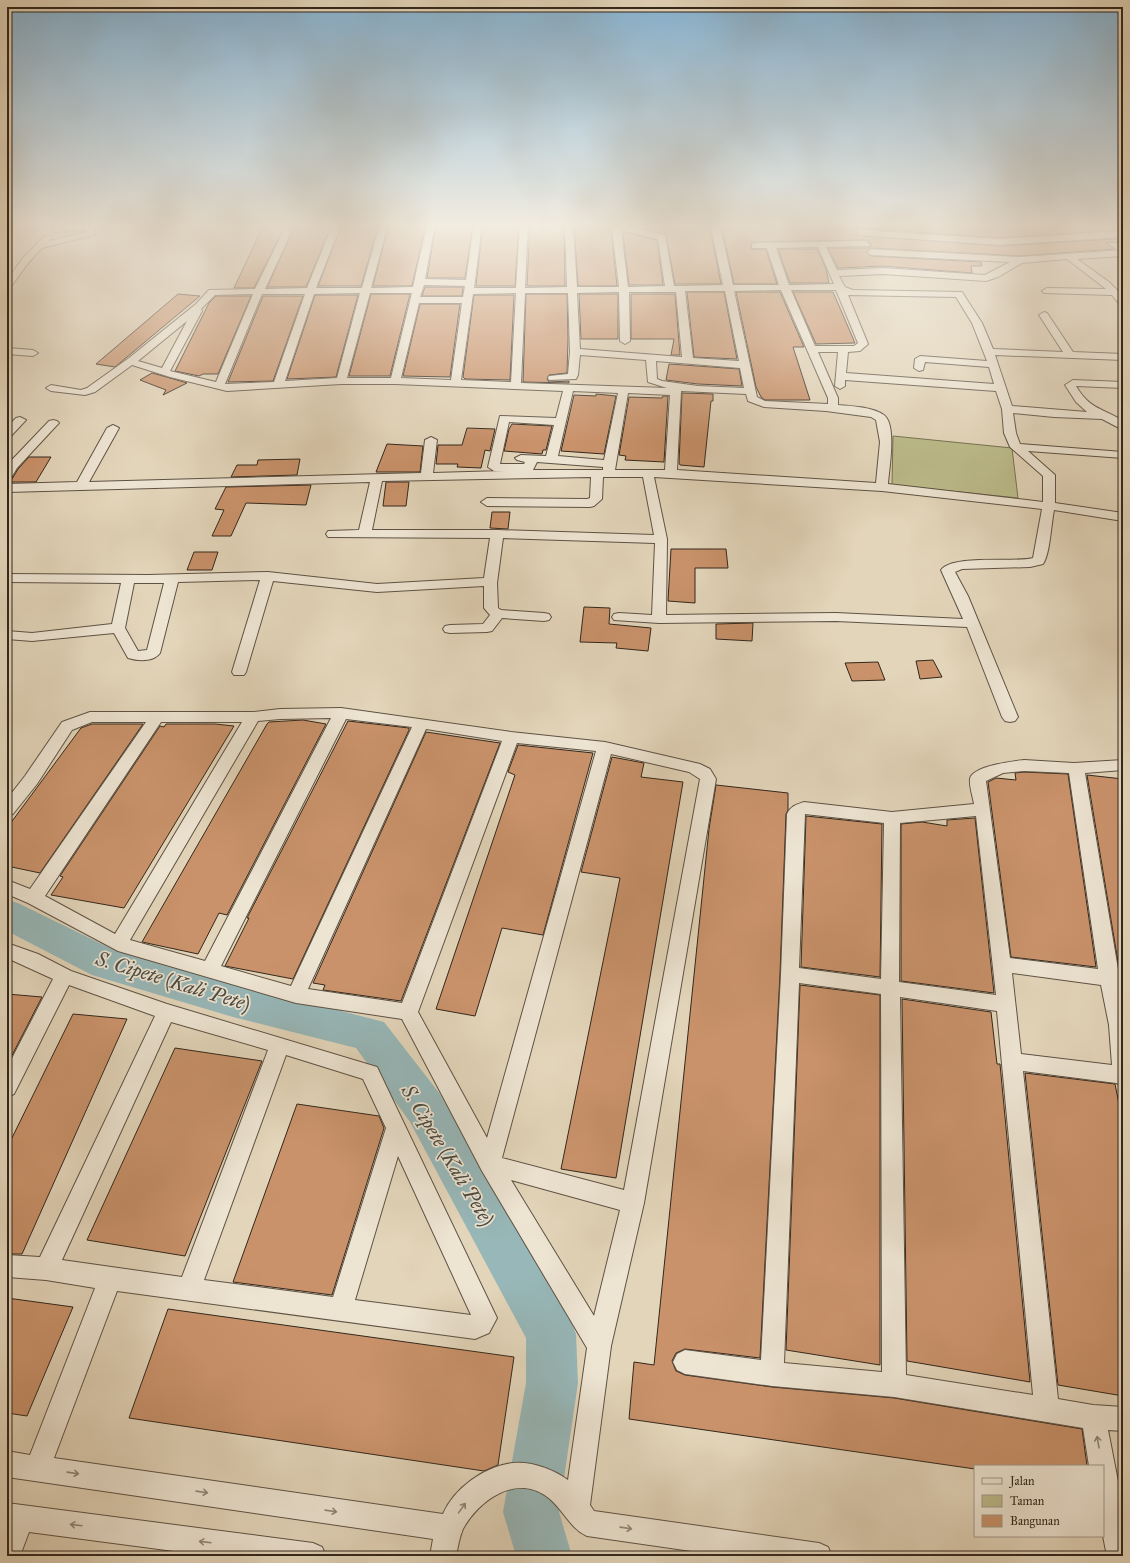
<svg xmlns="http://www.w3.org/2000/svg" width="1130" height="1563" font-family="'IM FELL Great Primer',serif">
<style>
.green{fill:#bcbb8a;stroke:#777153}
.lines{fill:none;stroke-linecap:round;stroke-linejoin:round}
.river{fill:#97b7b8;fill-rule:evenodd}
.building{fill:#c9926b;stroke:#32271c}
.minor-casing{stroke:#5e5244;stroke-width:2}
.minor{fill:#ede4d2;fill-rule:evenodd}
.oneway{stroke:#908677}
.labels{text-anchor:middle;stroke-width:3.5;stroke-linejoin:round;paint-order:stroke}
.near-water-label{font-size:20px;font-style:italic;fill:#4b4b43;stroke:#ede4d2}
</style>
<rect width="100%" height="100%" fill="#e3d5ba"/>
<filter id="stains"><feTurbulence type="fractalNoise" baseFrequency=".005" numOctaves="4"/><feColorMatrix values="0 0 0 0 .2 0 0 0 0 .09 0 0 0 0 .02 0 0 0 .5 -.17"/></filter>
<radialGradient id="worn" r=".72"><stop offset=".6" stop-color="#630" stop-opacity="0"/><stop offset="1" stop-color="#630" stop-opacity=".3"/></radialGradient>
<path class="green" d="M893,436l119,12 6,50 -126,-13z"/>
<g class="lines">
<path class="river" d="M7,899l13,5 96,47 117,32 151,39 56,72 129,222 7,18 2,49 -19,129 13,44h-56l-13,-44 23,-129v-45l-116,-216 -54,-74 -123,-31 -141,-42 -85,-44z"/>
</g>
<g class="building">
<path d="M264,224h22l-32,64h-20z"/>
<path d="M296,224h36l-26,63h-39z"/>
<path d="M342,224h37l-18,62h-43z"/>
<path d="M389,224h37l-14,62h-39z"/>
<path d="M436,224h37l-8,54h-38z"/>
<path d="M483,224h36l-4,62h-39z"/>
<path d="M530,224h34l1,62h-38z"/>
<path d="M574,224h25l2,3 10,2 6,57h-39z"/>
<path d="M621,224h58l-8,5 39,-1 11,56h-46l-9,-49z"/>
<path d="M816,224h132l78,4 -6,-4h75l10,7 -105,7 -140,-10 -4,2v5l144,11 116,-7 3,3 -13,1 9,6 -95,7 -149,-8 -5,4 5,4 110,6 1,4h-11l1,7 -89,-7 -45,2 -10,-20h41l2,-4 -5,-4 -111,2 -4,1v6l15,1 11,34h-43l-12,-56 95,-2z"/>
<path d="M623,232l34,8 6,45h-34z"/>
<path d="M778,249h39l9,20 3,14h-39z"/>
<path d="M425,287h38l-1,9h-40z"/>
<path d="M687,292h37l13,67 -43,-2z"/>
<path d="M736,292h44l24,55h-11l17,53h-45l-4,-3 -5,-10z"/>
<path d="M793,292h40l22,51 -39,1z"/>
<path d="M178,294l22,2 -85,71 -19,-3z"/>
<path d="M371,294h39l-20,82h-41z"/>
<path d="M526,294h41l1,45 -1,34 -18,2 -2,4 2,3 20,-1v2l-46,-1z"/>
<path d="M579,294h39v45h-37z"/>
<path d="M631,294h44l5,61h-9l3,-16h-43z"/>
<path d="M315,295h43l-22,82 -49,2z"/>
<path d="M474,295h40l-4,85 -45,-1 -2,-2z"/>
<path d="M216,296h35l-33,78h-15l-4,2 -24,-5 34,-68z"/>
<path d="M263,296h40l-30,85 -45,1z"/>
<path d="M420,304h40l-10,73 -47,-1z"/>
<path d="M669,364l70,5 3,17 -44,-2 -32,-4z"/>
<path d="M152,373l18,5 17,5 -24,12 3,-5 -26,-10z"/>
<path d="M682,393l31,1v7h-2l-7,66 -24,-2 -1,-2z"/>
<path d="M596,394l20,2 -12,58 -43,-3 13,-56 22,1z"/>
<path d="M663,396h5l-4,66 -39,-2 1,-4 -7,-1 10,-58 33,1z"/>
<path d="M512,424l40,2 -6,24h-3l-1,4 -38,-3 5,-22z"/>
<path d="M467,428l28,1 -5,22 -5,-1 -4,18 -24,-1 1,-3h-22l2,-19h24z"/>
<path d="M387,444l36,2 -3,26h-44z"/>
<path d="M29,457h22l-15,25h-29l5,-3 6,-10z"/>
<path d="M300,459l-3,16 -66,2 6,-12h20l1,-5z"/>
<path d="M386,482h23l-3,24h-23z"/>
<path d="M311,485l-5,20 -60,-2 -15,33h-19l12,-26 -9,-1 11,-22z"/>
<path d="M492,512h18l-2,17 -18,-1z"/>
<path d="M671,549h55l2,19h-33v35l-27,-2z"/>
<path d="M194,552h24l-6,18h-25z"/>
<path d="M584,607l26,1 -1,16 42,4 -3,23 -32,-3 1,-5 -37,-1z"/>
<path d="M753,623l-1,18 -36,-2v-15z"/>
<path d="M933,660l9,17 -22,2 -4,-18z"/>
<path d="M878,662l7,18 -33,1 -7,-18z"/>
<path d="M303,720l23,4 -99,191 -8,-2 -21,41 -56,-12 125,-218 2,-2z"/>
<path d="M348,721l61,7v2l-116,249 -68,-13 24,-48h-2z"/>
<path d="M92,724h51l-103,149 -33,-7v-38l74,-100z"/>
<path d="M166,724h49l19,2 -110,182 -73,-13 12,-18 -3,-1 100,-150 4,1z"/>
<path d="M426,732l74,11 -99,258 -78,-11 2,-5 -12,-2z"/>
<path d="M518,745l75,8 -50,182 -41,-7 -27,88 -39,-7 79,-234 -7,-3z"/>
<path d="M612,757l32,6 -3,14 42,5 -67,396 -55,-9 59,-291 -39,-6z"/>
<path d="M1024,772l44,2 28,193 -85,-10 -23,-175 8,-4 20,2 -1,-7z"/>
<path d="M1087,775l36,4v196l-3,-1z"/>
<path d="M716,785l72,8v17l-2,4 -6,160 -20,384 -75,-9 -9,4 -4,8 4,10 9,4 87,12 122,11 188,31 5,37h-112v3l-346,-50 5,-57 20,3 55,-536z"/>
<path d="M806,816l76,8 -2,153 -79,-10z"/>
<path d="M975,818l19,175 -93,-12v-157l21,-2 25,4v-6z"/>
<path d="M800,985l80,10v370l-94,-15z"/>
<path d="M7,994l35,3 -35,68z"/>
<path d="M902,999l89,13 6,52h3l30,318 -123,-21z"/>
<path d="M73,1014l54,5 -105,235h-15v-106z"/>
<path d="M175,1048l87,13 -77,195 -98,-16z"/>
<path d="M1025,1073l90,11 8,40v272l-65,-11z"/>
<path d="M297,1104l82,12 5,12 -52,167 -99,-13z"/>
<path d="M7,1298l66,9 -46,109 -20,-3z"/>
<path d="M168,1309l346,48 -16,108 -14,6 -355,-53z"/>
</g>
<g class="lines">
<g class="minor-casing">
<g id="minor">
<path d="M86,224l7,2 2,7 -1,2 -52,13 -13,14 -19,26 -3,1v-9l16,-22 21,-22h6l1,2 -2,3 37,-9v-2l-30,2 -3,-1v-4z"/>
<path d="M287,224h8l-30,65 42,-1 26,-64h8l-25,64h46l18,-64h8l-17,64 42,-1 14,-63h8l-10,55 41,1 8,-56h8l-8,64h42l4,-64h8l-3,64 42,-1 -2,-63h8l4,63h42l-7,-59 -11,-2 -1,-2h16l49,11 9,51 49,-1 -12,-58 -5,-1 -1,-2h59l-4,3h-40l13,58h46l-12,-37h-15v-4l3,-1 111,-2 4,3 -1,2 -43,1 11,23 46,-2 102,7 25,-13 -139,-7 -4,-3 4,-3 149,8 103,-7v6l-46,3 32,23 14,14v10l-3,-1 -8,-10 -68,-2 -2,-2 5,-3 59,1 -39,-30 -45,4 -24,14 -12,4 -103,-7 -44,2 6,11 8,3 109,2 20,31 11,26 70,3 -24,-37 5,-3 3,1 26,39 50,2v6l-128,-5 17,51 75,6 -11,-10 -11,-17 8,-5 50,2v6l-47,-2c14,24 27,22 47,35v9l-21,-11 -48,-2 -41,-4 3,20 4,11 103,8v6l-95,-7 27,24v28l68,10v8l-69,-11c-3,15 -4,44 -11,54l-13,3 -68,2 -7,3 13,24 50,121 -3,4 -5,1 -5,-1 -3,-4 -35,-90 -131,-6 -177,2 -45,-3 -2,-3 2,-3 5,-1 33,2 3,-72 -152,-5 -6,45 1,25 3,2 43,3 5,1 2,3 -2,3 -5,1 -42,-3 -10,13 -5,1 -37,1 -5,-1 -2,-3 2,-3 5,-1 33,-1 7,-9 -6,-7v-22l-107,6 -104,-11 -27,91 -2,3h-10l-2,-3 28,-92 -82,2 -18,71c-6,9 -22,8 -32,5l-14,-25 -82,8 -25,-2v-8l25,2 80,-9 9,-41 -114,-1v-8l141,1 120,-3 109,12 107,-6 6,-40 -162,-1 -2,-3 2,-3 31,-1 11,-48 -363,10v-8l70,-2 30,-54 6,-3 6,3 -30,54 332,-9 4,-33 6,-3 6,3 -4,33 71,-2h-10l-6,-4 12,-51 56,2 7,-27 -168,-7h-54l-114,7 -57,-14 -38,-12 -37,27 -10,3 -34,-4 -5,-3 5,-3 30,5 6,-2 42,-30 67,-54 13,-14 46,-1zM621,230l37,9 7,47 -37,1zM818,247l16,37 -45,1 -13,-37zM424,285l41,1 -2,11h-43zM781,290l47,108v6l-63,-3 -8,-4 -23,-106zM791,290h45l22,53 -4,3h-39zM685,291h40l14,70 -46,-3zM619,292l1,49 5,3 5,-3 -1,-49h47l6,65 -102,-8 -3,-56zM360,293l-23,85 -52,3 29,-87zM370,293h42l-21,85h-44zM516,293l-5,89 -50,-2 12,-86zM525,293h43l2,59 -2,22 -19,2 -1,2 1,2 27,-1 2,-4 2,-20 66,5 2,22 19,6 -146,-5zM253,294l-37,88 -46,-11 32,-60 -1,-2 14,-14zM262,294h43l-31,88 -49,2zM848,295l108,2 16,26 15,38 -67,-5 -5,3 -1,9 5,3 4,-1 2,-8 64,5 5,17 -148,-11 2,-21 12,-1 8,-7zM419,303h43l-11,77 -50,-2zM187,321l-25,47 -24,-7zM818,352h20l-3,34 5,3 5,-3v-6l151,11 6,18 2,24 6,14 33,29v26l-155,-18c1,-15 9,-59 -4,-69 -12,-8 -32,-9 -46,-10v-7zM656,361l84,7 4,20 -46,-2 -36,-5 -5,-2zM573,391l45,2 -14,67 -46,-4zM681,391l65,3 2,7 16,6 62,4 45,6 5,3 4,22 -4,41 -199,-13zM628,393l42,2 -5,75h-50zM509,422l45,3 -8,31 -25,-1 -6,3 2,2 8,2 -1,2h-24zM537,462l66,5v3h-70zM591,477l-1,21 -3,1 -100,-1 -6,4 6,4 103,1 4,-1 8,-7 1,-22h40l11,58 -157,-5h-125l10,-49zM654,477l228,14 160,18 -9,49c-19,5 -80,-4 -92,12l22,49 -127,-6 -170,2 1,-76zM134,583h30l-17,67 -9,1 -13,-23z"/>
<path d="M860,230l140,9 123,-8v6l-123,8 -143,-10v-4z"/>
<path d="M7,348l26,2 5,3 -5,3 -26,-2z"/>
<path d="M20,417l6,3 -15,16 -4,1v-10l9,-9z"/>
<path d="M53,420l4,1 2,2 -2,2 -40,43 -6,10 -4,1 1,-15 41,-43z"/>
<path d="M341,708l170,24 94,10 95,22 10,5 6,10 -72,424 -33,143 -21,159 4,6 225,32 9,4 4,9h-106l-139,-20c-17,-7 -25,-29 -41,-40 -31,-22 -68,5 -83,33 -4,9 -5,18 -7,27h-26l3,-17 -426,-62v-26l23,4 65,-167 -49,-8 -39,-3v-22l33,2 115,-241 -86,-31 -55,109 -7,3v-29l46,-89 -46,-21v-15l31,11 33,17 96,33 210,63 120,251 -8,15 -14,6 -358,-48 -63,167 389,56c11,-26 42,-48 70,-51 18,-2 40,6 55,17l19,-132 -105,-177 -80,-152 -106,-16 -178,-52 -90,-48 -21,-9v-14l23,9 116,-167h-54l-20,8 -35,54 -24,30 -6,2v-17l18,-23 37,-54 28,-10h163l27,-3zM331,718l-126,243 -75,-21 128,-219 22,-2zM346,719l66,8 -121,259 -70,-20zM161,722h81l-127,212 -70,-38zM426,729l76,12 -100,262 -94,-14zM517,743l79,8 -109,387 -69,-126zM611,754l78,18 11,7 -76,411 -122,-32zM171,1022l97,28 -86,227 -120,-17zM286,1055l77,24 23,49 -53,169 -129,-17zM398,1156l73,159 -116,-15zM511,1180l109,30 -26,106z"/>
<path d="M1024,760l50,3 49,-3v10l-38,3 38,226v87l-7,-3 -93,-12 35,328 35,6 30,2v24l-15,-1 15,77v49h-16l-4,-20v-70h-14l-6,-38 -189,-31 -122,-11 -87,-12 -8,-4 -4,-8 4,-8 8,-4 76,10 20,-386 6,-160c4,-8 8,-9 17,-12l88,10 82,-8c-1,-7 -5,-18 -4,-25 2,-13 44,-18 54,-19zM1024,771l45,2 29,196 -88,-11 -24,-177 17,-8zM805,814l79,9 -3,156 -82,-11zM976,816l20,179 -97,-13 1,-159zM1012,973l89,12 8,40 3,40 -91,-11zM799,983l82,11 1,378 -98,-9zM900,997l97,14 36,384 -127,-20z"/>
<path d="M7,1503l306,40 9,4 4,9h-114l-183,-24 -9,24h-13z"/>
</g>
</g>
<use href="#minor" class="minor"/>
</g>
<defs><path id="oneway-shaft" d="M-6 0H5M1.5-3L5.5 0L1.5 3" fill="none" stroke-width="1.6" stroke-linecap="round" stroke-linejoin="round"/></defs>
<g class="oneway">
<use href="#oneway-shaft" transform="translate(1098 1442) rotate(-100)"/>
<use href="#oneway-shaft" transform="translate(73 1473) rotate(8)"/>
<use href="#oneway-shaft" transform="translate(202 1492) rotate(8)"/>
<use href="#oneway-shaft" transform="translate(462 1508) rotate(-54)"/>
<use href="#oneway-shaft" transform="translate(331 1511) rotate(8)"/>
<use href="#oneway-shaft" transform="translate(76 1525) rotate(-173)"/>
<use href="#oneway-shaft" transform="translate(626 1528) rotate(8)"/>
<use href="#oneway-shaft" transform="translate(205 1542) rotate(-173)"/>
</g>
<linearGradient id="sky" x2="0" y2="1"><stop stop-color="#87b5d5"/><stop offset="0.51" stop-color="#f2ece0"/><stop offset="1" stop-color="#f2ece0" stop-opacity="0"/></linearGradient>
<rect width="1130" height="442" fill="url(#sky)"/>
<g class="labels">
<g class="near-water-label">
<text transform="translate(173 981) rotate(17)" y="7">S. Cipete (Kali Pete)</text>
<text transform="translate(448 1155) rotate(59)" y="7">S. Cipete (Kali Pete)</text>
</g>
</g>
<rect width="1130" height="1563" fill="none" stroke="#e3d5ba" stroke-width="24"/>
<rect x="8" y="8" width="1114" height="1547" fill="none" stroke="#32271c" stroke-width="2"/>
<rect x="12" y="12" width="1106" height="1539" fill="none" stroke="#32271c"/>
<rect x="974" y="1465" width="130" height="72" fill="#ede4d2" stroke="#a29889"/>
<rect x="982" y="1478" width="20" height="6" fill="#ede4d2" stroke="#a29889"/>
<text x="1010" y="1485" font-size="12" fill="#32271c">Jalan</text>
<rect x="982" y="1495" width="20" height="12" fill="#bcbb8a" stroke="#a29889"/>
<text x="1010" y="1505" font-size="12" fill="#32271c">Taman</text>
<rect x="982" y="1515" width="20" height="12" fill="#c9926b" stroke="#a29889"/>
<text x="1010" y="1525" font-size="12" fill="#32271c">Bangunan</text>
<rect width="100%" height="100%" filter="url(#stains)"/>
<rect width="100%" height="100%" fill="url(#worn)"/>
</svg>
